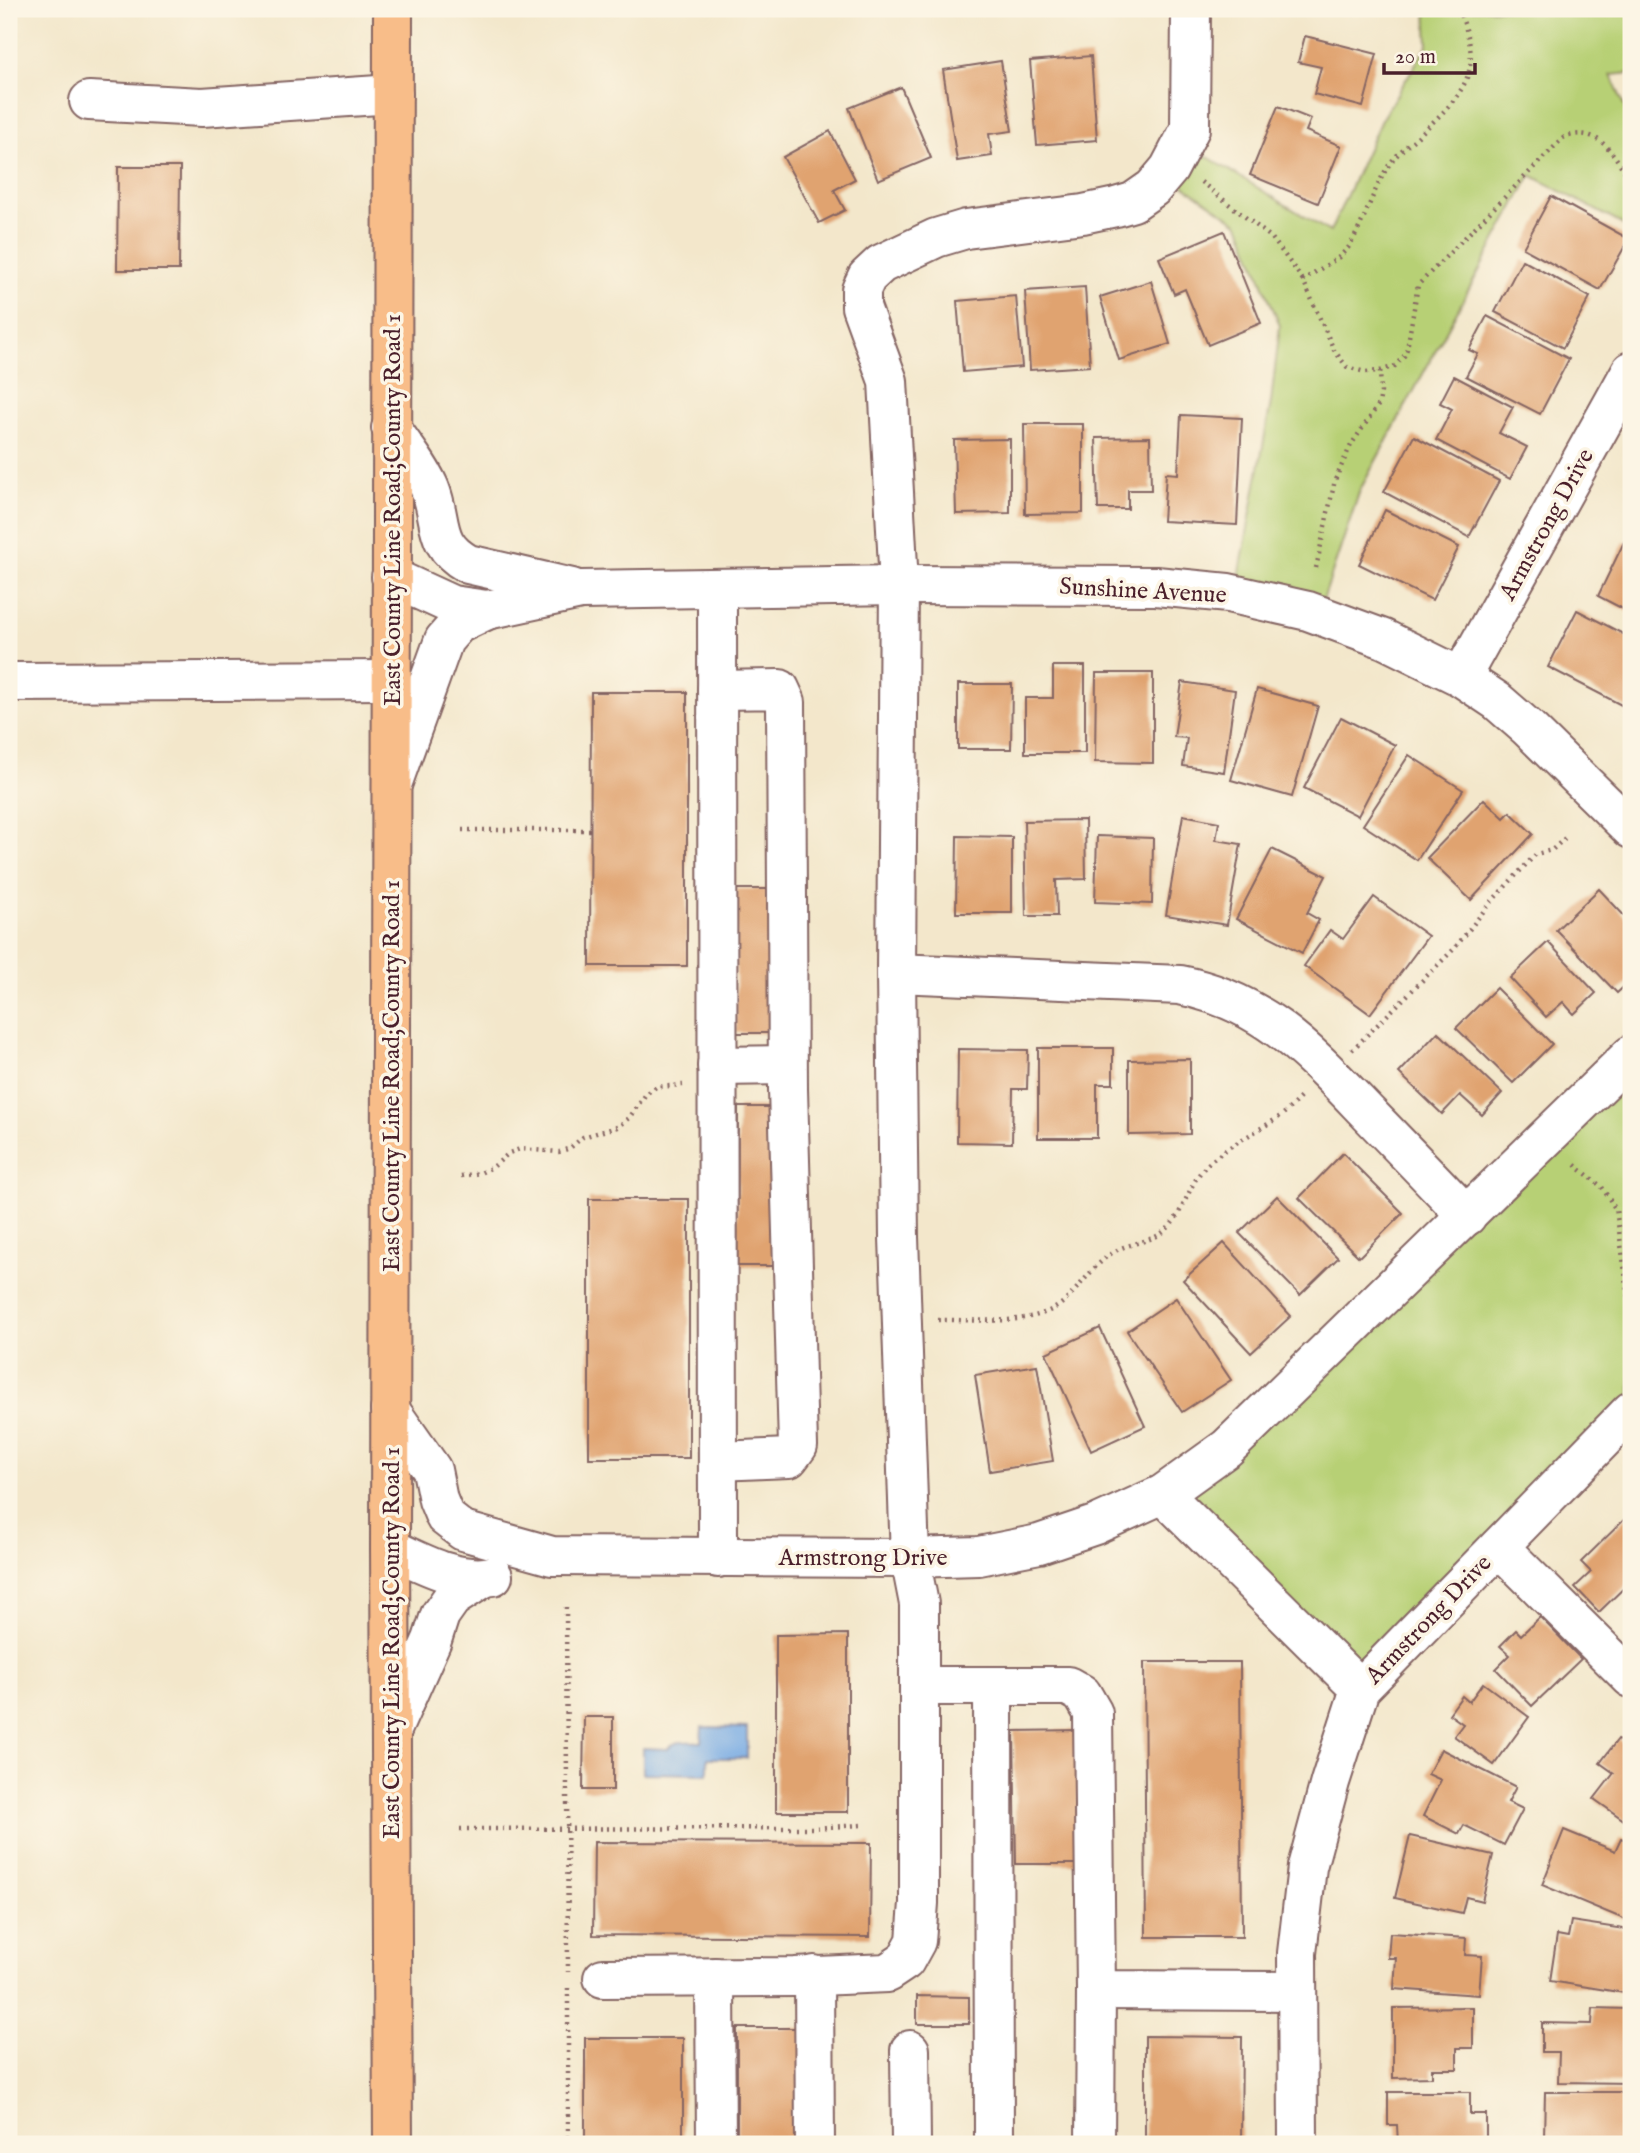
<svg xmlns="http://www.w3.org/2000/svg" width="1640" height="2153" font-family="'IM FELL English',serif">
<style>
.green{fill:#b7d075;stroke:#807850;stroke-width:2}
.water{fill:#78abe4;stroke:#616588;stroke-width:2}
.building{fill:#e0a370}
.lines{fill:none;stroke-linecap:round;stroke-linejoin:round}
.minor-casing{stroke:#856563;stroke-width:42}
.major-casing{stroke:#856563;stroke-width:42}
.path{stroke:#856563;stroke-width:4.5;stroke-dasharray:2 5;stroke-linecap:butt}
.minor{stroke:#fff;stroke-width:38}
.major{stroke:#f8bd89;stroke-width:38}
.labels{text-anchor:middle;stroke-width:7;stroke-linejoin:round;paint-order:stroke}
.street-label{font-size:24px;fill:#4a1f2b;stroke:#fcf5e5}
</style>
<rect width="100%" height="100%" fill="#fcf5e5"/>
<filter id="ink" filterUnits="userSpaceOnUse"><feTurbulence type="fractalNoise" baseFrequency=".0143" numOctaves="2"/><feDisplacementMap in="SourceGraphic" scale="14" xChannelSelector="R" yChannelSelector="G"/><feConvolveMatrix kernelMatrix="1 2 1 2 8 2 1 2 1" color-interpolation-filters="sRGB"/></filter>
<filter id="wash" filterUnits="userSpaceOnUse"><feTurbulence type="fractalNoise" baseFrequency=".00686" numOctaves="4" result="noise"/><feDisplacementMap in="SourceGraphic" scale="28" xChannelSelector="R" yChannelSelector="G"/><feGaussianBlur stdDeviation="1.57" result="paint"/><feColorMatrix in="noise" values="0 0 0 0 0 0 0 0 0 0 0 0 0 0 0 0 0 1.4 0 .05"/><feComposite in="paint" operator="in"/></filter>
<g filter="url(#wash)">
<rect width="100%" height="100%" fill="#f3e7cb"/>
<g class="green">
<path d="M1426,9h205v64l-20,2 20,47v107l-100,-54 -171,315 -42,125 -82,-21 35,-192 9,-76 -41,-102 -73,-51 19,-30 145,89 51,-112 47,-76z"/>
<path d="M1631,1055v356l-271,278 -197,-195z"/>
</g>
<path class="water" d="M702,1727l45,1v30h-39v16l-65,-1v-25l24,1c8,-10 22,-7 34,-7z"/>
<g id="blocks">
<g class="building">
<path d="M1305,36l72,18 -14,53 -49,-13 7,-27 -23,-5z"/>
<path d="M1091,56l6,84 -60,5 -7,-84z"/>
<path d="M1001,61l11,70 -23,3 3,22 -35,5 -14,-91z"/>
<path d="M901,87l30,71 -53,22 -29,-72z"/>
<path d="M1278,106l33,13 -5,12 35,15 -23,57 -68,-28z"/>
<path d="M830,131l25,48 -21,11 11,20 -26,13 -36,-66z"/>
<path d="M118,167h62l-1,103h-62z"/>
<path d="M1551,196l78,43 -29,51 -77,-42z"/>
<path d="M1224,231l37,92 -53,22 -23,-56 -11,5 -15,-36z"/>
<path d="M1522,260l68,37 -27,51 -68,-36z"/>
<path d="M1151,281l19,63 -51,16 -19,-63z"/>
<path d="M1085,287l5,79 -60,4 -5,-79z"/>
<path d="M1016,296l6,71 -59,5 -6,-71z"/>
<path d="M1487,316l82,43 -29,55 -74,-38 12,-22 -9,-4z"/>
<path d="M1454,376l59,31 -14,26 28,14 -17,32 -74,-39 16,-31 -12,-6z"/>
<path d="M1181,415l61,3 -5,107 -74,-4 3,-48 12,1z"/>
<path d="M1024,424h59v89l-58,1z"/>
<path d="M1414,436l85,45 -30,56 -85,-45z"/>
<path d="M1150,437l1,53h-23v19h-30l-2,-71z"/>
<path d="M1010,439v74l-54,1 -2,-74z"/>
<path d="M1385,510l74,37 -27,53 -73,-36z"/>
<path d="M1624,542l7,3v68l-33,-17z"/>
<path d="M1577,610l54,28v72l-83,-43z"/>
<path d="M1053,666h32v87h-60v-55h28z"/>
<path d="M1096,673h57v90l-58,-1z"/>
<path d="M1182,682l53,8 -11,82 -41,-6 4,-28 -13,-1z"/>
<path d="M958,684h54l-1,65h-53z"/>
<path d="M1257,689l61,17 -26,91 -61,-17z"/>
<path d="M591,692h96v274h-97z"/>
<path d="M1341,717l54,28 -37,71 -54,-28z"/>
<path d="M1409,755l54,35 -46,70 -54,-35z"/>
<path d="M1484,799l20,19 6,-6 23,22 -62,66 -44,-42z"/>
<path d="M1183,815l36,7 -3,18 25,4 -14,81 -61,-10z"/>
<path d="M1085,820l1,59 -30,1 1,36h-31l-2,-95z"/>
<path d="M957,836l55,1v76h-56z"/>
<path d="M1097,836l56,2 -1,66 -57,-2z"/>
<path d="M1272,849l54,27 -19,37 12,7 -17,33 -66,-34z"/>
<path d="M736,889h35l-1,144h-34z"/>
<path d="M1599,889l32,34v57l-14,13 -61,-63z"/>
<path d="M1374,897l54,39 -58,78 -66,-48 26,-36 13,9z"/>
<path d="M1548,942l48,51 -22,21 -11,-12 -17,15 -36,-39z"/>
<path d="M1496,988l56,56 -39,39 -57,-55z"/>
<path d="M1438,1032l64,61 -20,22 -22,-20 -18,19 -43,-41z"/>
<path d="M1038,1048h75v36h-16v54h-59z"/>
<path d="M958,1049l70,1 -1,39h-14l-1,54 -55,-1z"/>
<path d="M1190,1059v75l-61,1v-75z"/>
<path d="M738,1107h36l-1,159h-36z"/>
<path d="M1343,1153l60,60 -44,44 -60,-59z"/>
<path d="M1277,1196l61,62 -38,37 -61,-62z"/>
<rect x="589" y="1199" width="100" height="259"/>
<path d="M1224,1243l67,73 -40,37 -68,-73z"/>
<path d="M1176,1298l55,82 -49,32 -55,-81z"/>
<path d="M1100,1328l45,98 -54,25 -45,-98z"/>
<path d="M1037,1365l16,96 -63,10 -15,-96z"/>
<path d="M1631,1513v68l-32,31 -24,-25 16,-15 -10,-10z"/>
<path d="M1540,1617l41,42 -49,47 -36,-37 14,-14 -10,-9 16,-16 5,5z"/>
<path d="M848,1634v178h-72v-177z"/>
<path d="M1144,1662h96l2,275h-96z"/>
<path d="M1483,1683l46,34 -35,48 -40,-29 9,-12 -14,-10 13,-18 7,6z"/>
<path d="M584,1717h29v73h-30z"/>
<path d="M1078,1730l1,134h-63l-2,-133z"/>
<path d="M1618,1739l13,9v77l-37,-26 20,-26 -14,-10z"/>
<path d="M1441,1749l75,38 -8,15 15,7 -19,36 -40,-20 -5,9 -36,-18 18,-36 -13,-6z"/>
<path d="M1564,1830l51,21 6,-13 10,4v80l-89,-37z"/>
<path d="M1410,1836l83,19 -11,46 -16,-4 -4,16 -67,-15z"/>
<path d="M594,1842l277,1 -1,94 -277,-2z"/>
<path d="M1571,1921l60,9v64l-81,-13 7,-46 11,2z"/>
<path d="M1390,1933l76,5 -1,17 17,1 -3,39 -85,-6 2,-31h-8z"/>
<path d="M917,1996l52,1v27h-52z"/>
<path d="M1473,2007v41h-16v21h-25v8l-39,1v-70z"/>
<path d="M1593,2008l35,1 -1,32 4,1v41l-73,-1 1,-30h-17v-29l50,1z"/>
<path d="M737,2028h66l1,116h-67z"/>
<path d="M1145,2036l97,1 -1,107h-96z"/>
<rect x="585" y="2038" width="98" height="106"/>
<path d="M1388,2092h82v22h16v30h-88l-1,-19h-9z"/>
<path d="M1545,2092h83l-1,52h-70v-6h-13z"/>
</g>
</g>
</g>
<g filter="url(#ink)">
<use href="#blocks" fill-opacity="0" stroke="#856563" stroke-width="2"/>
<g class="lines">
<g class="minor-casing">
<g id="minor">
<path d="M89,101l113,6 191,-13"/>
<path d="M391,428c12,18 31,41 39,61 13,32 2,55 38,75l104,24"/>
<path d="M391,577l61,28 35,5"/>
<path d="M717,588l1,970"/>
<path d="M1461,677l170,-306"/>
<path d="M9,682l383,-2"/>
<path d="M717,690l63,-1 6,13 2,387 10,357 -9,12 -71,3"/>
<path d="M393,782l51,-142 14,-16 29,-14 94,-20 318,-5 257,1 72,7 80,18 76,28 77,38 36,24 31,27 103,101"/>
<path d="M896,973l284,12c84,16 130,68 187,127 33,34 67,69 100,104"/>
<path d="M717,1066l70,-1"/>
<path d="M390,1410l42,60 6,30 7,17 18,14 89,25 358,2 69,-2 60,-12 56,-19 68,-31 64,-46 404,-393"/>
<path d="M1163,1494l197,195"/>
<path d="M1499,1547l132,131"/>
<path d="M390,1548c32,15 67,35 103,28"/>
<path d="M919,1686h149l14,8 11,19 3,277 201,1"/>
<path d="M993,1686l1,458"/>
<path d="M391,1732l41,-92 8,-25 12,-17 31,-20"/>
<path d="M814,1975l1,169"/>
<path d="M715,1977l1,167"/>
<path d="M603,1978l192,-1 92,-4 18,-12 11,-20 3,-38v-299l-9,-46 -11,-321 -3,-264 3,-388 -11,-204 -27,-74v-17l6,-13 14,-13 55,-26 30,-9 117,-15 33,-7 17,-5 20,-14 16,-19 21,-40 1,-120"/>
<path d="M910,2050l1,94"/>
<path d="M1095,2144l1,-154"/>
<path d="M1298,2144l-1,-191 10,-86 23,-85 30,-93 271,-278"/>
</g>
</g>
<g class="major-casing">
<path id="major" d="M393,2144l-3,-596 3,-1539"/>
</g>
<g class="path">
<path d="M1458,9c30,65 3,87 -42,129 -10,8 -20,17 -27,27 -17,26 -24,57 -41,83l-9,9 -36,23 31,70 13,17 18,5 15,-1 15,-5 9,-10 3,-7 11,-64 145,-147c36,-15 52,18 68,44"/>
<path d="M1201,182l71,56 31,42"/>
<path d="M1316,568l19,-88 16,-35 28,-41 2,-12 -1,-21"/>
<path d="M462,830h129"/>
<path d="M1352,1050l102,-101 36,-46 46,-49 16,-4 13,-12"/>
<path d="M1575,1165l27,22 14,23 15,104"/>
<path d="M461,1176l19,-3 13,-6 16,-14 11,-4 39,3 11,-4 13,-11 34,-10 12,-9 17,-24 10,-7 27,-2"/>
<path d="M938,1320c40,-1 99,8 129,-21 16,-16 26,-33 45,-46 18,-12 41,-9 57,-26 17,-19 20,-45 39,-63 22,-20 47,-31 71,-47 9,-6 16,-15 24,-22"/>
<path d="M566,1607l2,365"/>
<path d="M460,1829l353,-1 48,-3"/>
<path d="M568,2144v-160"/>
</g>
<use href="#minor" class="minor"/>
<use href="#major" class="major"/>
</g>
</g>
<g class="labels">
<g class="street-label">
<text transform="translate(392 510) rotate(-90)" y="8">East County Line Road;County Road 1</text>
<text transform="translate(1546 524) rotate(-61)" y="8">Armstrong Drive</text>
<text transform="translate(1143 590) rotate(3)" y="8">Sunshine Avenue</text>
<text transform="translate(391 1076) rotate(-90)" y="8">East County Line Road;County Road 1</text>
<text x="863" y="1565">Armstrong Drive</text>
<text transform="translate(1428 1619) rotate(-46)" y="8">Armstrong Drive</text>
<text transform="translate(391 1643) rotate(-90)" y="8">East County Line Road;County Road 1</text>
</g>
</g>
<rect width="1640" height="2153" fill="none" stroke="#fcf5e5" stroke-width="35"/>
<path d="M1384 63v10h91v-10" fill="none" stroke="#4a1f2b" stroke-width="3.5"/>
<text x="1395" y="63" font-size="21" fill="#4a1f2b" stroke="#fcf5e5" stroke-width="5" paint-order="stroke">20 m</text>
</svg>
